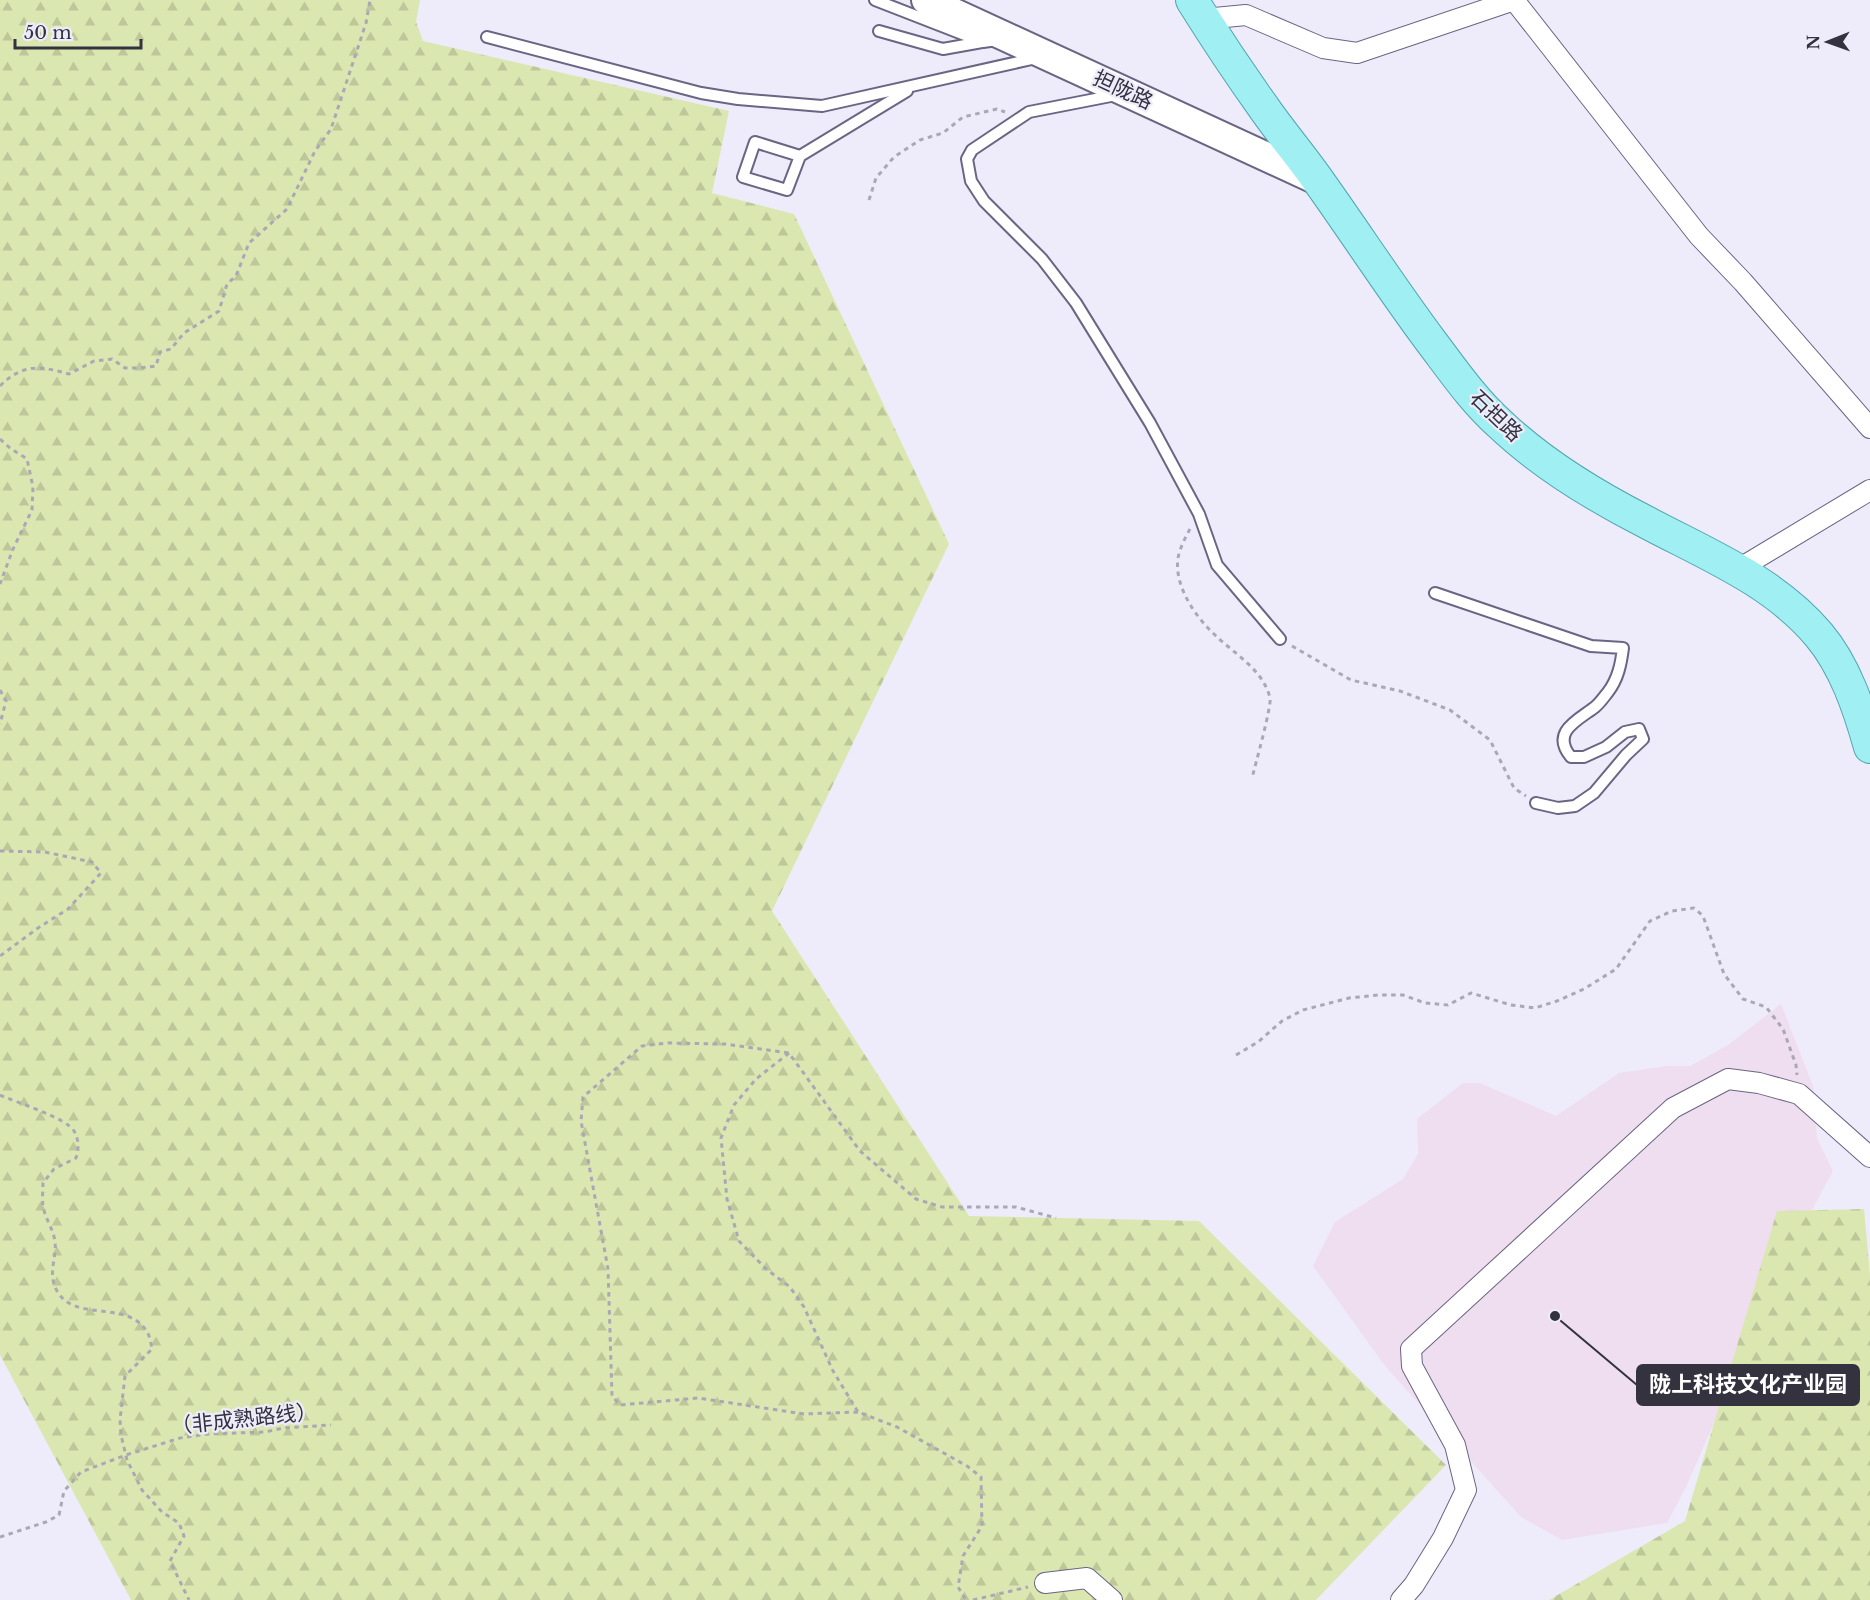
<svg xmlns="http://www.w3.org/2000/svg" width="1870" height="1600" font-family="'Libre Baskerville','Noto Sans SC',serif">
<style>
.commercial{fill:#efdeef}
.forest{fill:url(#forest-firs)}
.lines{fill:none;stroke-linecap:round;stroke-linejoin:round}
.lane-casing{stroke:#6a6583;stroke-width:14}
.street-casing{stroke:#6a6583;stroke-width:22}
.secondary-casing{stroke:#6a6583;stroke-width:32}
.primary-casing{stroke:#51a6ae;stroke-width:34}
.path{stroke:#aaa8b5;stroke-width:3;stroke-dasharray:4.5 4.5;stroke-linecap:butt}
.lane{stroke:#fff;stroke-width:10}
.street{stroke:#fff;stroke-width:20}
.secondary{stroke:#fff;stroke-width:28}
.primary{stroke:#a0eff2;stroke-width:32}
.labels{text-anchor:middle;stroke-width:4.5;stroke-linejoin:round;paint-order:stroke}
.street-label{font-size:21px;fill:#34323f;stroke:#eeecfa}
.leader{fill:none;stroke:#34323f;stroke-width:2}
.callout-dot{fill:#34323f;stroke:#eeecfa;stroke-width:2}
.callout{fill:#34323f;stroke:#34323f;stroke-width:2}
.callout-label{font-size:22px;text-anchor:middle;font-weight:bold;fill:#fff}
</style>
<defs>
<pattern id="forest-firs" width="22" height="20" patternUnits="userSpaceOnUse" patternTransform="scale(1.5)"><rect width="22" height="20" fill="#dbe7b1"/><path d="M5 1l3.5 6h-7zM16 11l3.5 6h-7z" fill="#bdc799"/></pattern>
</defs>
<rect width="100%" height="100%" fill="#eeecfa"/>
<path class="commercial" d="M1781,1004l32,82 4,52 16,33 -48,89 -99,227 -19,36 -105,17 -41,-23 -136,-151 -72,-100 22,-44 68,-43 15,-25 -1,-35 46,-36h17l76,33 63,-43 48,-7h23l38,-21z"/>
<g class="forest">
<path d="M0,0h420l-4,22 7,19 306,70 -17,82 82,21 155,330 -177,367 197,305 230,5 247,244 -130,135h-1185l-131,-245z"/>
<path d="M1864,1209l6,66v325h-321l136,-79 92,-310z"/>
</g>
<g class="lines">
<g class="lane-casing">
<g id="lane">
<path d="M875,0l108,42 14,-2"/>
<path d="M879,31l64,18 39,-7"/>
<path d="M487,37l214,56 37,6 84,7 214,-48"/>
<path d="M1116,95l-87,17 -57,38 -5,9 4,22 13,20 58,58 34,44 74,120 49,91 18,51 63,74"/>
<path d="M800,156l-13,34 -44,-13 12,-35 45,14 107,-65"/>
<path d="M1435,593l156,53 32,2c-2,16 -5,31 -15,44 -4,5 -8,11 -13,15 -17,13 -45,25 -24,50h13l22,-10 19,-15 14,-3 4,10 -17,16 -32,38 -19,13 -17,2 -22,-5"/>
</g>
</g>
<g class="street-casing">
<g id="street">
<path d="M1514,0l185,236 44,46 127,146"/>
<path d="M1204,19l42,-4 77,33 34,5 157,-53"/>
<path d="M1737,570l133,-80"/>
<path d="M1045,1583l42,-5 25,22"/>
<path d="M1401,1600l13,-15 29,-47 23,-48 -11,-45 -43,-79 -1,-17 262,-241 55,-29 31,4 40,11 71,63"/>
</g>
</g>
<g class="secondary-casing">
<path id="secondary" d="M926,0l393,181"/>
</g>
<g class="primary-casing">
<path id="primary" d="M1192,0c23,37 47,73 72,108 18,26 38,49 56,75 37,52 72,106 110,157 22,29 43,60 70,84 42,40 95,72 146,98 60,32 128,59 173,113 26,31 40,73 51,112"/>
</g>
<g class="path">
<path d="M869,200l7,-22 18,-21 26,-17 23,-7 20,-16 34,-8 8,3"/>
<path d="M0,386c23,-23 41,-20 69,-12l25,-13 18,-2 13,9h14l17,-2 4,-14 11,-3 13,-16 35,-22 8,-27 9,-8 13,-33 38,-34 28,-58 16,-22 35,-106 4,-23"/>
<path d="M0,439l10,9 17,11 6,28 -1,23 -19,39 -13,35"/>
<path d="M1190,529c-5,9 -10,19 -12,29 -4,28 17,58 36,76 20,20 49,35 56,64 2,7 -15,68 -18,80"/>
<path d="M1292,646l59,34 49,11 50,19 40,30 24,48 12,8"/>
<path d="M0,690l6,11 -6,23"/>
<path d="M0,851l45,1 47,10 9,11 -33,36 -30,19 -38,28"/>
<path d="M789,1053l-33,26 -22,26 -13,33 6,61 12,42 26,27 25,19 14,20 29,64 25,41 39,15 70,39 14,11 1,49 -19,30 -5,31 8,13"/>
<path d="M1236,1055l22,-13 24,-21 21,-11 46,-12 29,-3h25l22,8 23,2 23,-12 40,12 24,3 22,-7 27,-12 32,-20 34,-48 22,-10 22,-3 9,8 21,58 19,25 23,8 17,22 13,36 1,10"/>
<path d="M0,1095c15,7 67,23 74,36 5,9 5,17 2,27l-22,11 -11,14c0,7 -1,16 0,23 2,12 10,23 12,35 2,18 -8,32 2,50 18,32 71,8 90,41 3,4 4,12 5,17l-27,27 -5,44 1,15 6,25 15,30 20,22 17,11 5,13 -14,25 19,39"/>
<path d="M858,1412l-54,2 -106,-16 -78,7 -8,-9 -4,-127 -27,-148 2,-24 59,-51 26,-3 57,1 64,9 71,98 56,48 26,8h74l40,11"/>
<path d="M0,1537l46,-15 13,-7 5,-24 17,-19 45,-17 54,-17 28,-4 57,-2 18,-4 48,-3"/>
<path d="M973,1600l55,-13"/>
</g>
<use href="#lane" class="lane"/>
<use href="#street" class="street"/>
<use href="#secondary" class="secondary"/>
<use href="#primary" class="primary"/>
</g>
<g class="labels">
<g class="street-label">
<text transform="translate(1123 90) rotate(25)" y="7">担陇路</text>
<text transform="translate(1496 416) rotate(44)" y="7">石担路</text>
<text transform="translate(244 1419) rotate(-6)" y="7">（非成熟路线）</text>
</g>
</g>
<path class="leader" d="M1555 1316L1637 1385"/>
<circle class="callout-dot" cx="1555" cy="1316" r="6"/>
<rect class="callout" x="1637" y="1365" width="222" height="40" rx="6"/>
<g class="callout-label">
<text x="1748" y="1392">陇上科技文化产业园</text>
</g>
<g transform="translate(1828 42) rotate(269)" stroke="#eeecfa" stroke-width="4.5" paint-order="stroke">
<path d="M0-4.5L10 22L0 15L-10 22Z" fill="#34323f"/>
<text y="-9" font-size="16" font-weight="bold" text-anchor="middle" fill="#34323f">N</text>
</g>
<path d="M15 39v9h126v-9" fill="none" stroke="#34323f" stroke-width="3"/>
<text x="24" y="39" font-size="18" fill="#34323f" stroke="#eeecfa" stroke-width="4.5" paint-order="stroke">50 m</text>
</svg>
